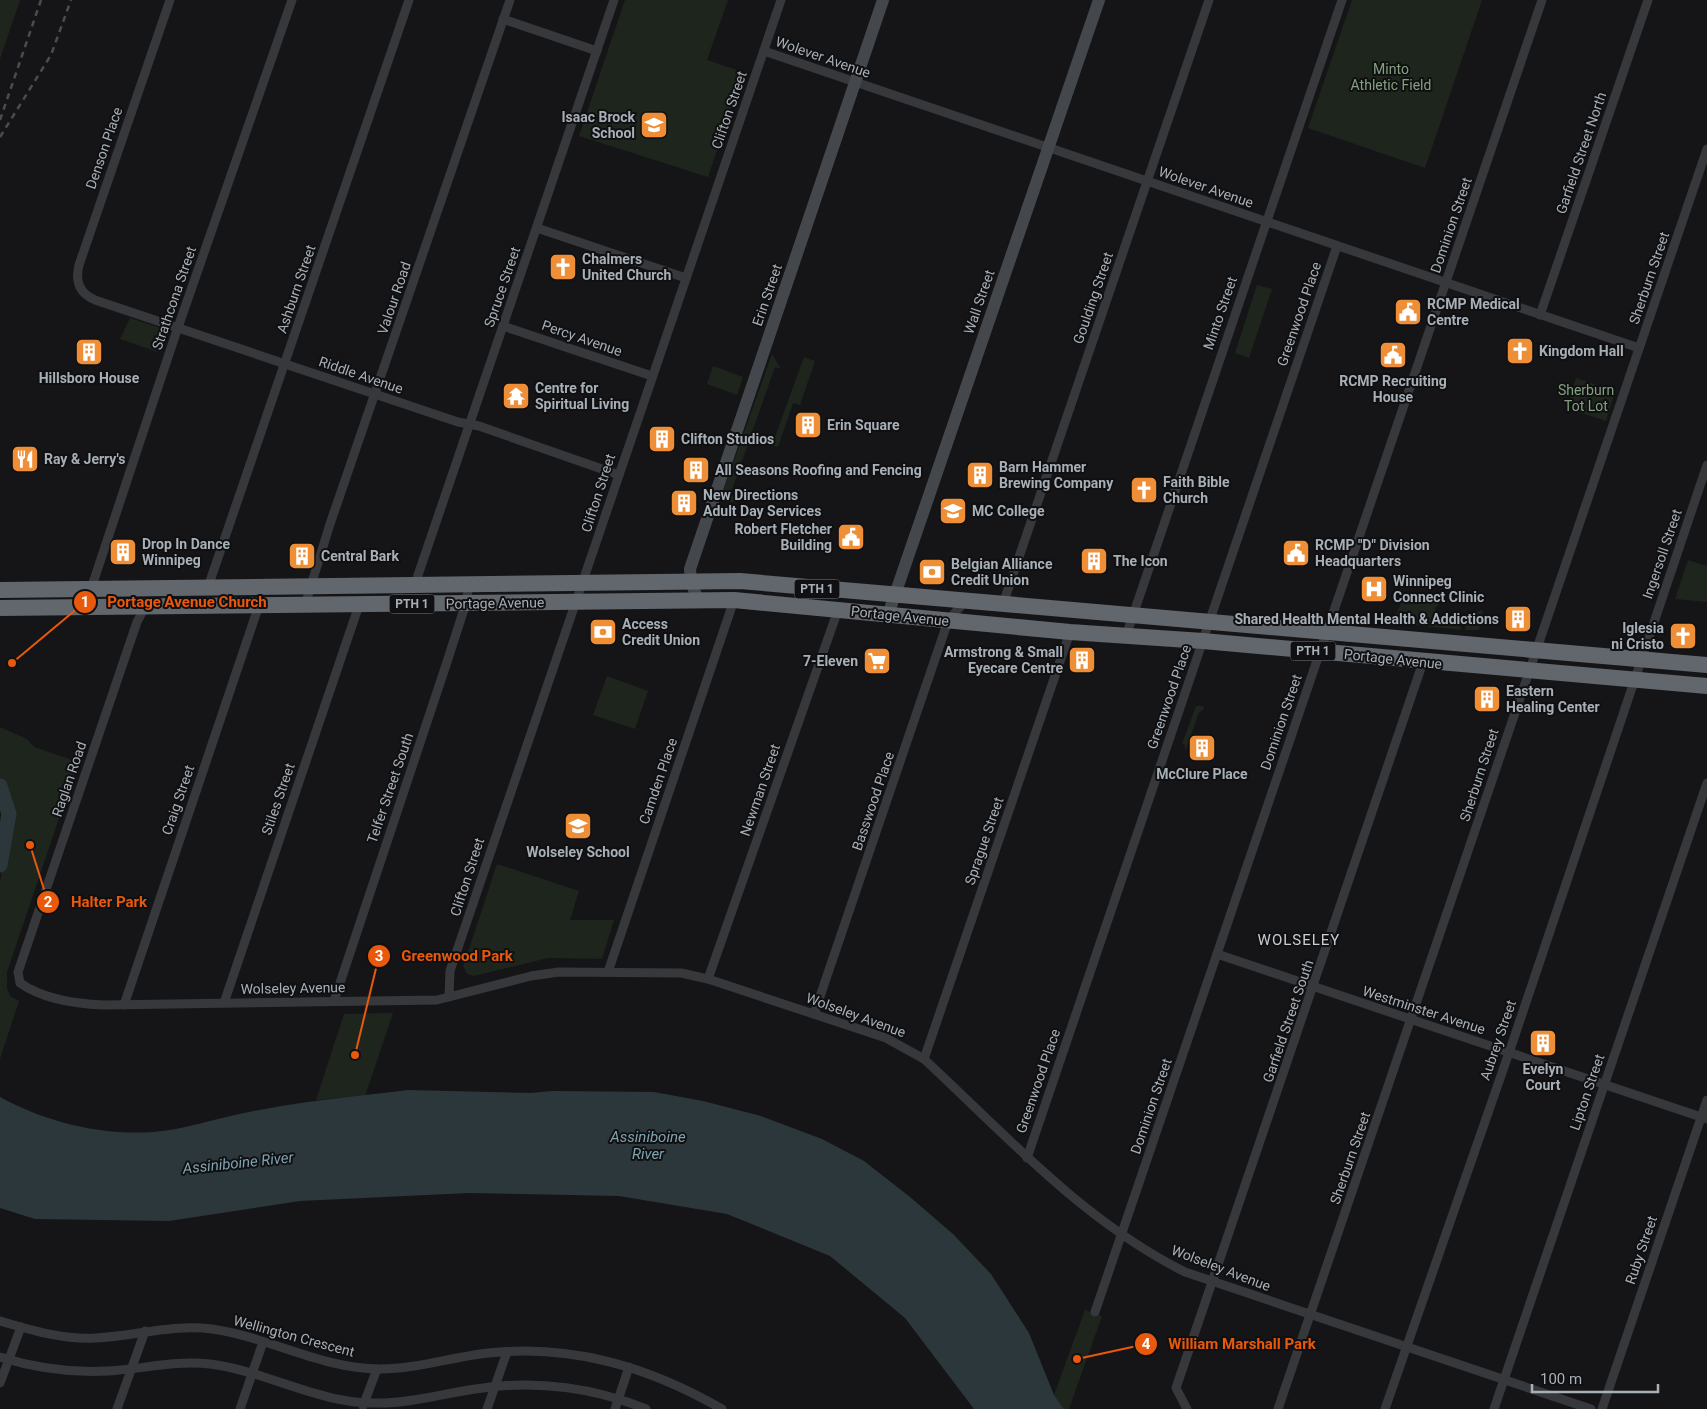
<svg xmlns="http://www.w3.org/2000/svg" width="1707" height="1409" font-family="Roboto,sans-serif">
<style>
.green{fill:#1e251d}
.water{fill:#2c373b}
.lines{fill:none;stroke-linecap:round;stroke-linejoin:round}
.river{stroke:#2c373b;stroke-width:15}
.street{stroke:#36383c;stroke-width:9}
.secondary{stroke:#44484c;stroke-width:12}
.highway{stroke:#62676d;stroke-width:16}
.rail{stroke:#494d51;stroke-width:2.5;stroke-dasharray:6 5;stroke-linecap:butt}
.labels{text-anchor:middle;stroke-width:4;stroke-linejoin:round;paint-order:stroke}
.shield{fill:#101012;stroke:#7a7f86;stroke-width:1}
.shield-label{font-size:12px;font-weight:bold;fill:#a7afb7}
.street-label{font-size:14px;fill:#a7afb7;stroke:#101012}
.park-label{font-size:14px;fill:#83a17f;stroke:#101012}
.poi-label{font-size:14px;font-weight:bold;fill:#a7afb7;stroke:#101012;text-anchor:start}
.neighbourhood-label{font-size:15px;letter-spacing:1px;fill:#c8cdd3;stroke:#101012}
.water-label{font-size:15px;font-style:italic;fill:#7fa3b1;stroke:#101012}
.leader{fill:none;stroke:#e8590c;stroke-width:2}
.callout-dot{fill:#e8590c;stroke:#101012;stroke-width:2}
.mark-label{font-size:15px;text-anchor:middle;font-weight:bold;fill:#fff}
.callout-label{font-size:15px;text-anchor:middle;font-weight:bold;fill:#e8590c;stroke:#101012;stroke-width:4;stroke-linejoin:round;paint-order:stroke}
</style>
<rect width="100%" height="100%" fill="#151517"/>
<g class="green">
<path d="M0,0h20l-20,59z"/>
<path d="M625,0h103l-21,60 36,12 -35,105 -129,-41z"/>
<path d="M1352,0h130l-57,168 -117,-40z"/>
<path d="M1257,285l15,4 -23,69 -14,-5z"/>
<path d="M130,318l36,12 -8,22 -38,-13z"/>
<path d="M772,354l9,15 -6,-2 -45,128 7,3 -1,4h-11l-4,-5z"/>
<path d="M804,357l11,4 -15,44 -7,-2 -15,44 -6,-2z"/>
<path d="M713,366l30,11 -6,18 -30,-11z"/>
<path d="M1576,378l39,13 -9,30 -39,-13z"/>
<path d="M1688,560l19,6v36l-32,-3z"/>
<path d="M1403,599l37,4 -5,5 3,13 7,4 13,-2 4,7 -70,-7z"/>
<path d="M1483,610l-4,20h-13l-3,-10 3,-5z"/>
<path d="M607,676l41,15 -13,38 -42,-14z"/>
<path d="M1196,706h8l-1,4 -4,2 -14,40v-7l-3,-1z"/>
<path d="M0,727l27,12 7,8 44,15 -71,210v16l3,8 9,5 -19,58v-178l12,-58 -8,-37 -4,-7z"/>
<path d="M497,864l82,27 -9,29h44l-12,39 -54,-1 -74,18 -7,-2 -4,-8 3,-8z"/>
<path d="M393,1013l-28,83 -49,4 28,-86z"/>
<path d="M1085,1310l17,6 -33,93h-5l-10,-14z"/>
</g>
<path class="water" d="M408,1090l123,3 21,-2 102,1 49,9 58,15 61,23 42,22 46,36 43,37 38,40 38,59 25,62 10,14h-90l-69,-91 -75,-62 -103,-42 -108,-18 -150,-3 -169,8 -131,20 -134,-2 -35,-11v-111c51,28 117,43 176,32 30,-6 59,-15 89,-20 48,-9 95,-13 143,-19z"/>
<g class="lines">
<path class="river" d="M0,786l9,28 -9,51"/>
<g class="street">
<path d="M170,0l-91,265c-4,16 0,28 16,35l363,122 21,4 140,49"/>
<path d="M503,19l94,32"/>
<path d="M764,51l875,297"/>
<path d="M537,228l149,50"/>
<path d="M1540,315l108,-315"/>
<path d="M503,326l149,50"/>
<path d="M415,584l199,-584"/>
<path d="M208,587l201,-587"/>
<path d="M1003,604l206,-604"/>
<path d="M146,605l-9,17 -119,350 2,11c23,16 57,21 84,22l333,-5 94,-24 28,-4 122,1 27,6 178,59 38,21c83,77 159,162 261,213l406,137"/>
<path d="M305,605l25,-81 180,-524"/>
<path d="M85,607l90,-271 117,-336"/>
<path d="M1126,636l216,-636"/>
<path d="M1217,954l490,165"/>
<path d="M608,972l126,-372"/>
<path d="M708,979l130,-369"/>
<path d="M449,997l1,-26 331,-971"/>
<path d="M334,1001l112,-336 20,-62 3,-20"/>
<path d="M224,1003l135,-398"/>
<path d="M124,1005l135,-400"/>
<path d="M814,1014l134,-393 17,-20"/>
<path d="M924,1059l146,-427"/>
<path d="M1027,1158l310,-912"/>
<path d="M1095,1312l447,-1312"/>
<path d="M0,1321c31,9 63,19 96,17 39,-2 76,-14 116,-9 57,8 109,40 168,40 36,0 72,-12 108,-16 85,-9 161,14 234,56"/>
<path d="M0,1357c35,11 71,16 108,14 35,-2 67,-11 102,-7 57,7 110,41 169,39 35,0 69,-11 104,-15 55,-8 112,0 163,21"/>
<path d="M0,1383l21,-56"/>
<path d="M363,1406l14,-37"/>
<path d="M117,1409l28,-78"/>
<path d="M240,1409l23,-67"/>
<path d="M487,1409l20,-57"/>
<path d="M615,1409l14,-42"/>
<path d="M1187,1409l-11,-21 247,-726"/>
<path d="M1278,1409l429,-1260"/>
<path d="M1385,1409l127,-365 195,-579"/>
<path d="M1494,1409l213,-626"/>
<path d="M1602,1409l105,-309"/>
</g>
<g class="secondary">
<path d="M698,600l-7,-18 -1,-13 193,-569"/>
<path d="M888,615l211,-615"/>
</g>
<g class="highway">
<path d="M0,590l740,-9 967,84"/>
<path d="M0,608l734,-8 336,32 133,9 504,45"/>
</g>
<g class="rail">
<path d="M0,120l41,-120"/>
<path d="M0,137l51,-82 20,-55"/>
</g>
</g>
<defs>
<g id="school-square" transform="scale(1.4375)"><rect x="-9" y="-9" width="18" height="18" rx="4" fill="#ee8e36" stroke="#101012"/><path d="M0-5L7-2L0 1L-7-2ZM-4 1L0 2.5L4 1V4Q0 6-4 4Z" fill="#fff"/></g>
<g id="church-square" transform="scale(1.4375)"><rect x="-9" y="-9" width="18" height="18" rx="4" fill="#ee8e36" stroke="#101012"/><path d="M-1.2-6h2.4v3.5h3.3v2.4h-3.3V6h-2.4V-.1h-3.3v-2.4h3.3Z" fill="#fff"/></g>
<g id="civic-square" transform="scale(1.4375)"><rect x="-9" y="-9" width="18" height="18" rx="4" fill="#ee8e36" stroke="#101012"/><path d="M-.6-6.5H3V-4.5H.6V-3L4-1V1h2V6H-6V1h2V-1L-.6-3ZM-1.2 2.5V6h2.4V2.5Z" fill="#fff"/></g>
<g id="building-square" transform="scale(1.4375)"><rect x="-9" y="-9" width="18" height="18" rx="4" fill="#ee8e36" stroke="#101012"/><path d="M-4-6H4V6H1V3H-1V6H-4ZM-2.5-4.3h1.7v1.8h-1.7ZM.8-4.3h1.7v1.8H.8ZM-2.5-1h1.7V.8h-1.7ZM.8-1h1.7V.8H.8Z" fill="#fff"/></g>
<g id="temple-square" transform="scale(1.4375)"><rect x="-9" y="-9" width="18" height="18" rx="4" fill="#ee8e36" stroke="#101012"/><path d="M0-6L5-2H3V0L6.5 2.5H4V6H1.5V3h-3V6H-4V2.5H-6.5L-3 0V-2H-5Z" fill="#fff"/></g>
<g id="restaurant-square" transform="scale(1.4375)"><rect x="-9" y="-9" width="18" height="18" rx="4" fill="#ee8e36" stroke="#101012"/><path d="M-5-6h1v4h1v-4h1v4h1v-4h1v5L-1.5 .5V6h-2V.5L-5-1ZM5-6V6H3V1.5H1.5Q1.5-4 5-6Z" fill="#fff"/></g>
<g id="university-square" transform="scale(1.4375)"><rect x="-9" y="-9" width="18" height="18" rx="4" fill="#ee8e36" stroke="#101012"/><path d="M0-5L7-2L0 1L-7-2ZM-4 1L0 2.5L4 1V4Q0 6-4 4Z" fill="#fff"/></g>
<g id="bank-square" transform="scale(1.4375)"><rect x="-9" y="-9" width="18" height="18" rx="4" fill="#ee8e36" stroke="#101012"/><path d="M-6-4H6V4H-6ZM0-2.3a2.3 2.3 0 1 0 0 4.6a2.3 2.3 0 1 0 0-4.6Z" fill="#fff"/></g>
<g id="hospital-square" transform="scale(1.4375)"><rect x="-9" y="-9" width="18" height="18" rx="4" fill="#ee8e36" stroke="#101012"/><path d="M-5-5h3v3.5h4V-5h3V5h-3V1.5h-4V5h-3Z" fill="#fff"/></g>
<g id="supermarket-square" transform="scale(1.4375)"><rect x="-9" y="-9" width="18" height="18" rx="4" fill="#ee8e36" stroke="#101012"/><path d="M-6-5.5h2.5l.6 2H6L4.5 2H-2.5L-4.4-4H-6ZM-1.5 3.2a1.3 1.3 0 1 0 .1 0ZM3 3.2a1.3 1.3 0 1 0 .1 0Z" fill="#fff"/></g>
</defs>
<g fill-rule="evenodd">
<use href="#school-square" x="654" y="125"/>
<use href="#church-square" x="563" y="267"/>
<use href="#civic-square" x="1408" y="312"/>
<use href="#church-square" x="1520" y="351"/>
<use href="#building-square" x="89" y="352"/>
<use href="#civic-square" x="1393" y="355"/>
<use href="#temple-square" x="516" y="396"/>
<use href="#building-square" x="808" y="425"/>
<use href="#building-square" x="662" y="439"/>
<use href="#restaurant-square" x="25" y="459"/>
<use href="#building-square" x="696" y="470"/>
<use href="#building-square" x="980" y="475"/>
<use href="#church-square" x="1144" y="490"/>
<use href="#building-square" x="684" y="503"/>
<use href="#university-square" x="953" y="511"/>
<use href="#civic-square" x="851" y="537"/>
<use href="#building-square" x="123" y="552"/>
<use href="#civic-square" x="1296" y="553"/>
<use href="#building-square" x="302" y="556"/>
<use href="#building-square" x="1094" y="561"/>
<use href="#bank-square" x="932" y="572"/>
<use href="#hospital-square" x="1374" y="589"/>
<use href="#building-square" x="1518" y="619"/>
<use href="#bank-square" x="603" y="632"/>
<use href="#church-square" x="1683" y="636"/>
<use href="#building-square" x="1082" y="660"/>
<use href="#supermarket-square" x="877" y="661"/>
<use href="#building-square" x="1487" y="699"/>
<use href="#building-square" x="1202" y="748"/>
<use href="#school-square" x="578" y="826"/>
<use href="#building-square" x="1543" y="1043"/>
</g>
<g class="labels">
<g class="shield">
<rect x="794.5" y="579.5" width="45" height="19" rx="4"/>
<rect x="389.5" y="594.5" width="45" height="19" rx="4"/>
<rect x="1290.5" y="641.5" width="45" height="19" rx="4"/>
</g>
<g class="shield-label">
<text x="817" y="593">PTH 1</text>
<text x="412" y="608">PTH 1</text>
<text x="1313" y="655">PTH 1</text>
</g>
<g class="street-label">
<text transform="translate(823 57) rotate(19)" y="5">Wolever Avenue</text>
<text transform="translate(729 110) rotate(-71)" y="5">Clifton Street</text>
<text transform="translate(104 148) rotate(-71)" y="5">Denson Place</text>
<text transform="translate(1581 153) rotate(-71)" y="5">Garfield Street North</text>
<text transform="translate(1206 187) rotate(19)" y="5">Wolever Avenue</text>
<text transform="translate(1451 225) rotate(-71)" y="5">Dominion Street</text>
<text transform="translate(1649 278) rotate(-71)" y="5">Sherburn Street</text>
<text transform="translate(502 287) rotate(-71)" y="5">Spruce Street</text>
<text transform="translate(296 289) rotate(-71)" y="5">Ashburn Street</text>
<text transform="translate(767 295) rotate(-71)" y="5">Erin Street</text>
<text transform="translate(174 298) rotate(-71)" y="5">Strathcona Street</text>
<text transform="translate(394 298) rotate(-71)" y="5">Valour Road</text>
<text transform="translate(1093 298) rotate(-71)" y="5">Goulding Street</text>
<text transform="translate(979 302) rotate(-71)" y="5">Wall Street</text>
<text transform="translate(1220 313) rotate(-71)" y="5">Minto Street</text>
<text transform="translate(1299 314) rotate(-71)" y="5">Greenwood Place</text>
<text transform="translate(582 338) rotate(19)" y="5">Percy Avenue</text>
<text transform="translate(361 375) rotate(19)" y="5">Riddle Avenue</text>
<text transform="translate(598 493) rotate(-72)" y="5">Clifton Street</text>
<text transform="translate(1662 554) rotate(-71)" y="5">Ingersoll Street</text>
<text transform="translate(495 603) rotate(-1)" y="5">Portage Avenue</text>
<text transform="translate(900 616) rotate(6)" y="5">Portage Avenue</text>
<text transform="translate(1393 659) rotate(6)" y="5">Portage Avenue</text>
<text transform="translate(1169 697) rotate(-71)" y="5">Greenwood Place</text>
<text transform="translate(1281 722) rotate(-71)" y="5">Dominion Street</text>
<text transform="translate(1479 775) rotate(-72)" y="5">Sherburn Street</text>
<text transform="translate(69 779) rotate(-71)" y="5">Raglan Road</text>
<text transform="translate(658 781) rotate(-71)" y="5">Camden Place</text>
<text transform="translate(390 788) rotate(-71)" y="5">Telfer Street South</text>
<text transform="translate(760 790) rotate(-71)" y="5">Newman Street</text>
<text transform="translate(278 799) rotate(-71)" y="5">Stiles Street</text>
<text transform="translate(178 800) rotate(-71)" y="5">Craig Street</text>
<text transform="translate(873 801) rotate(-71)" y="5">Basswood Place</text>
<text transform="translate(984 841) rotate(-71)" y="5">Sprague Street</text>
<text transform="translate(467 877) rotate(-72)" y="5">Clifton Street</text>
<text transform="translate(293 988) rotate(-1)" y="5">Wolseley Avenue</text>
<text transform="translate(1424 1010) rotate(18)" y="5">Westminster Avenue</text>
<text transform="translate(856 1015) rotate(20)" y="5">Wolseley Avenue</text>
<text transform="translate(1288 1021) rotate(-71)" y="5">Garfield Street South</text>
<text transform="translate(1498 1040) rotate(-71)" y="5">Aubrey Street</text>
<text transform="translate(1038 1081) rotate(-71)" y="5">Greenwood Place</text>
<text transform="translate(1587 1092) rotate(-71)" y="5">Lipton Street</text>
<text transform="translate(1151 1106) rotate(-71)" y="5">Dominion Street</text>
<text transform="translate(1350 1158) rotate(-71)" y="5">Sherburn Street</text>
<text transform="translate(1641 1250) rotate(-71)" y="5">Ruby Street</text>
<text transform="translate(1221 1268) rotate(21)" y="5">Wolseley Avenue</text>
<text transform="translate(294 1336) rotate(15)" y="5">Wellington Crescent</text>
</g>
<g class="park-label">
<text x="1391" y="74">Minto<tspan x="1391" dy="16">Athletic Field</tspan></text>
<text x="1586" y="395">Sherburn<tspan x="1586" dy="16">Tot Lot</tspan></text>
</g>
<g class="poi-label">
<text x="635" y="122" text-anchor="end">Isaac Brock<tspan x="635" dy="16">School</tspan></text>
<text x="582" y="264">Chalmers<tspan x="582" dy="16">United Church</tspan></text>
<text x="1427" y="309">RCMP Medical<tspan x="1427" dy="16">Centre</tspan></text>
<text x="1539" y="356">Kingdom Hall</text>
<text x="89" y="383" text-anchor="middle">Hillsboro House</text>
<text x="1393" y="386" text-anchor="middle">RCMP Recruiting<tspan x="1393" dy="16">House</tspan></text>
<text x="535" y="393">Centre for<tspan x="535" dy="16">Spiritual Living</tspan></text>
<text x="827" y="430">Erin Square</text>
<text x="681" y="444">Clifton Studios</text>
<text x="44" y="464">Ray &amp; Jerry's</text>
<text x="999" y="472">Barn Hammer<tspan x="999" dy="16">Brewing Company</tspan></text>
<text x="715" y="475">All Seasons Roofing and Fencing</text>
<text x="1163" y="487">Faith Bible<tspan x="1163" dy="16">Church</tspan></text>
<text x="703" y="500">New Directions<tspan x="703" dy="16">Adult Day Services</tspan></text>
<text x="972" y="516">MC College</text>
<text x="832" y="534" text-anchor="end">Robert Fletcher<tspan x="832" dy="16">Building</tspan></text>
<text x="142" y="549">Drop In Dance<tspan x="142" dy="16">Winnipeg</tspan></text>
<text x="1315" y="550">RCMP "D" Division<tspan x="1315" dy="16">Headquarters</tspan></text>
<text x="321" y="561">Central Bark</text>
<text x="1113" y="566">The Icon</text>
<text x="951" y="569">Belgian Alliance<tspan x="951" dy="16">Credit Union</tspan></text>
<text x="1393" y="586">Winnipeg<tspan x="1393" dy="16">Connect Clinic</tspan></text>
<text x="1499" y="624" text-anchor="end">Shared Health Mental Health &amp; Addictions</text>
<text x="622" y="629">Access<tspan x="622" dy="16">Credit Union</tspan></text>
<text x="1664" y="633" text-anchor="end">Iglesia<tspan x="1664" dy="16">ni Cristo</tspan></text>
<text x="1063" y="657" text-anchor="end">Armstrong &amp; Small<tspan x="1063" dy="16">Eyecare Centre</tspan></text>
<text x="858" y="666" text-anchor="end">7-Eleven</text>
<text x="1506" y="696">Eastern<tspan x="1506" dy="16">Healing Center</tspan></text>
<text x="1202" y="779" text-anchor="middle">McClure Place</text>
<text x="578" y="857" text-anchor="middle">Wolseley School</text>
<text x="1543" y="1074" text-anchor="middle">Evelyn<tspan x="1543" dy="16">Court</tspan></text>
</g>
<g class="neighbourhood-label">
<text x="1299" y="945">WOLSELEY</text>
</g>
<g class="water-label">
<text x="648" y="1142">Assiniboine<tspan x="648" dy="17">River</tspan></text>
<text transform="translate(238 1163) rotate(-6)" y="5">Assiniboine River</text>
</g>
</g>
<path class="leader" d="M12 663L85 602M30 845L48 902M355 1055L379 956M1077 1359L1146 1344"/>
<g class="callout-dot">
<circle cx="12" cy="663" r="5"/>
<circle cx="30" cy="845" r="5"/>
<circle cx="355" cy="1055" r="5"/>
<circle cx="1077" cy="1359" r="5"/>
<circle cx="85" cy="602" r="12"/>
<circle cx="48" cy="902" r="12"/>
<circle cx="379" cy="956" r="12"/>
<circle cx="1146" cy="1344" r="12"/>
</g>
<g class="mark-label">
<text x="85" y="607">1</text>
<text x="48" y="907">2</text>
<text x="379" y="961">3</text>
<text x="1146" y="1349">4</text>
</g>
<g class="callout-label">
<text x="187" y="607">Portage Avenue Church</text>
<text x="109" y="907">Halter Park</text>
<text x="457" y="961">Greenwood Park</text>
<text x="1242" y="1349">William Marshall Park</text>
</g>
<path d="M1532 1384v8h126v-8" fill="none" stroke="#a7afb7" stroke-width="2.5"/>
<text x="1540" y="1384" font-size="15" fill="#a7afb7" stroke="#101012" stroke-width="4" paint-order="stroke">100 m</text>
</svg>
